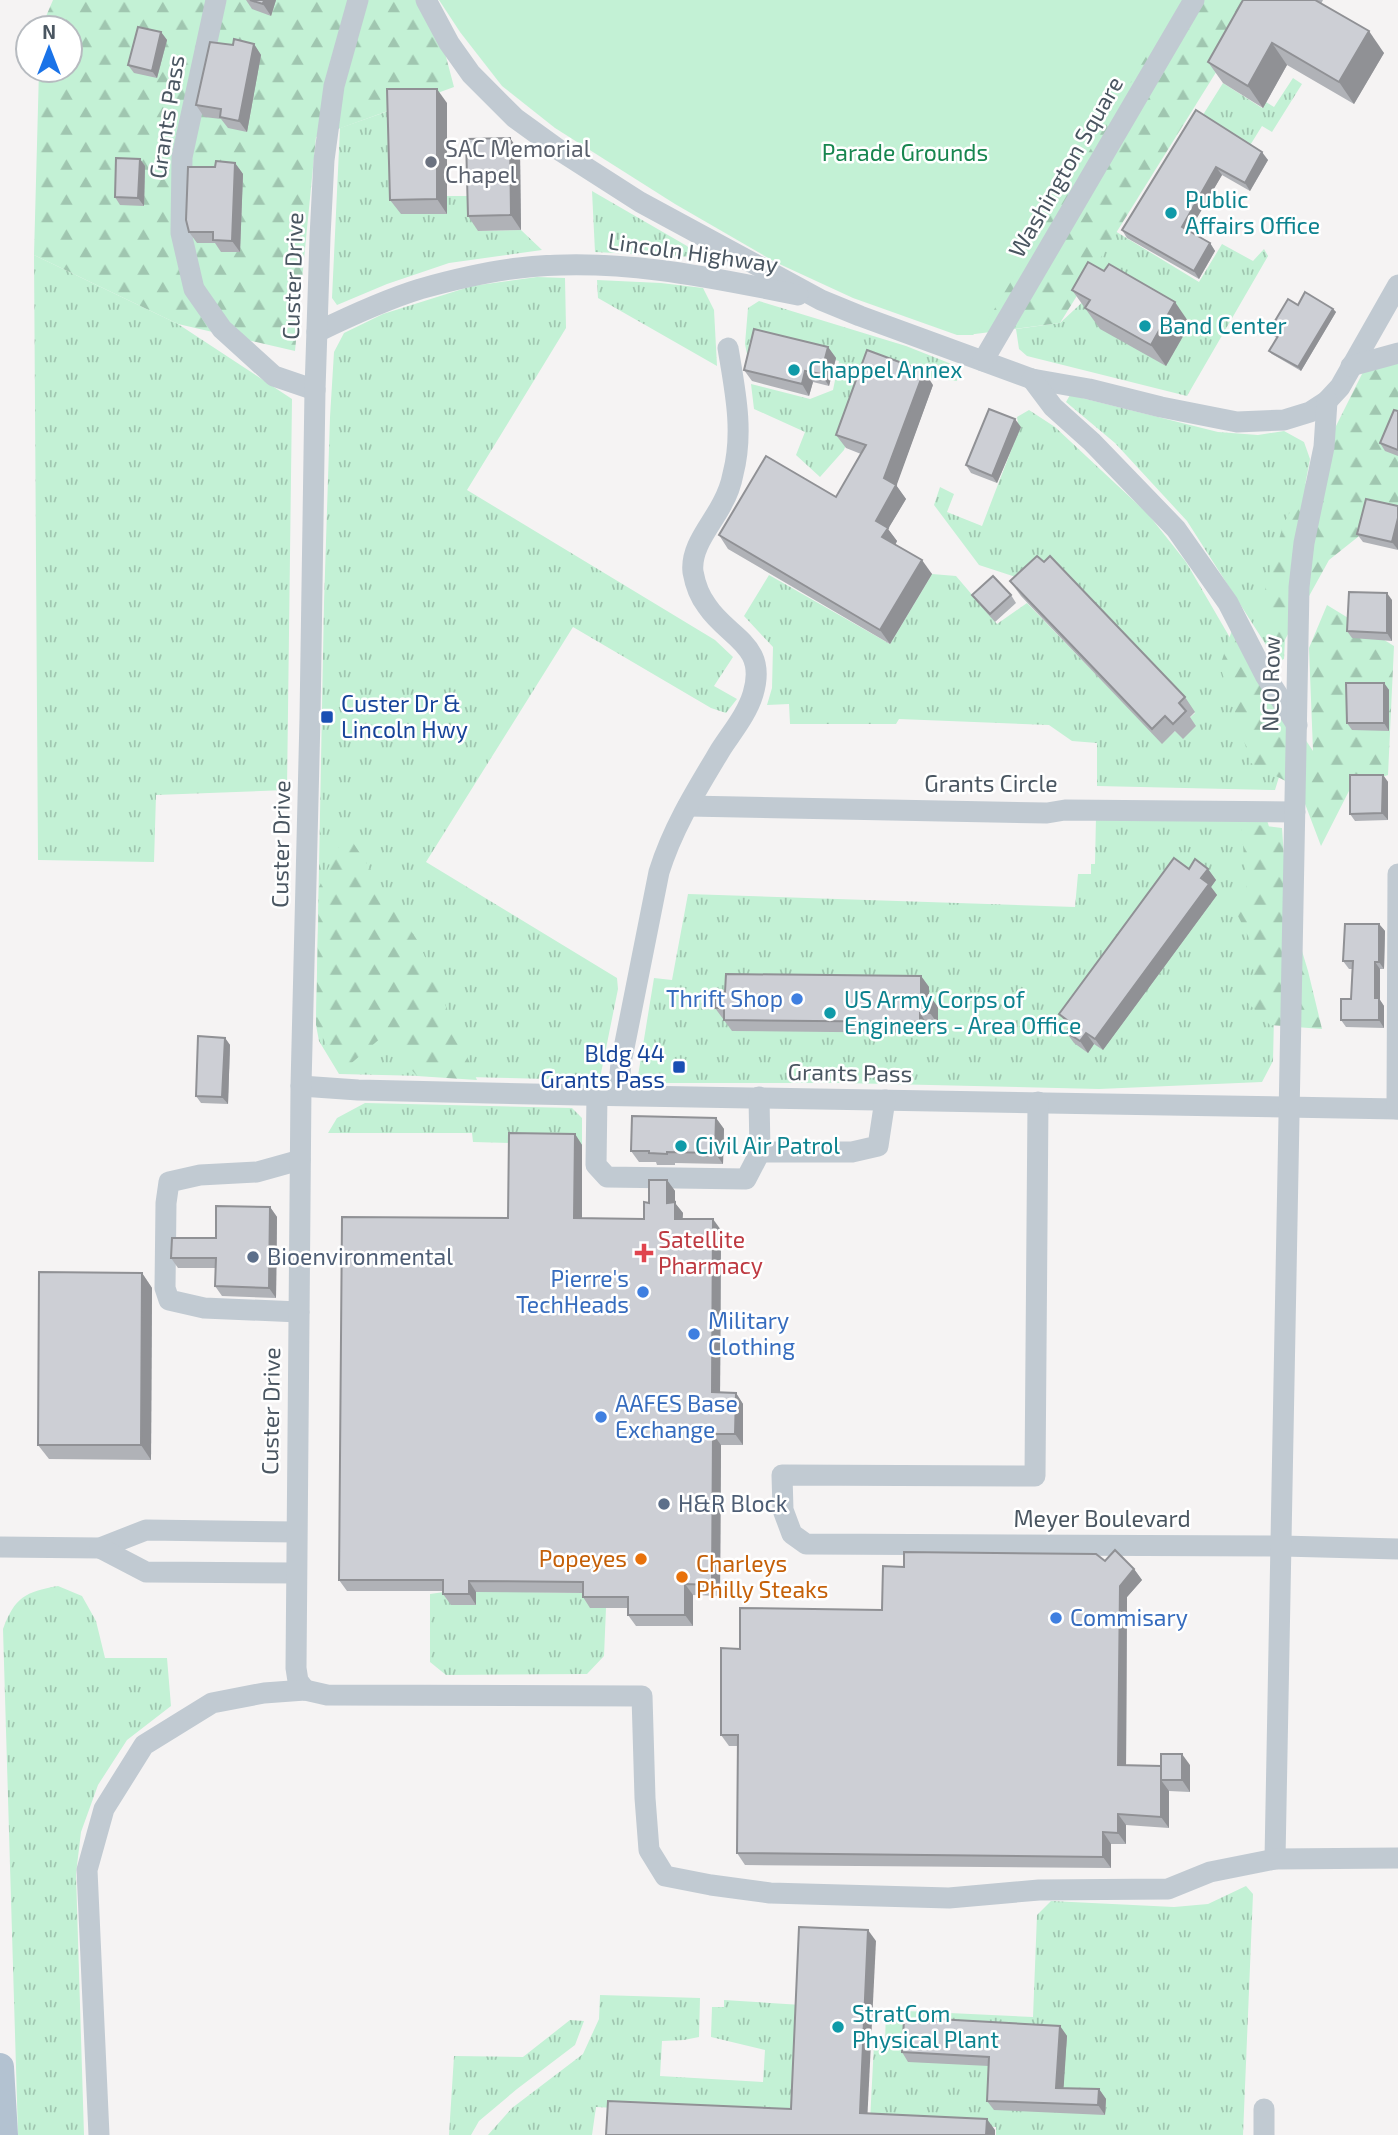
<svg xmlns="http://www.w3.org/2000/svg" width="1398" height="2135" font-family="'Exo 2',sans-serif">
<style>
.grass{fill:url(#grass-tufts)}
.forest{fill:url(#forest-firs)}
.green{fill:#c3f1d5}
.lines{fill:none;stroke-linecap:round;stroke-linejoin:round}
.minor{stroke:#c1cad2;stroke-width:21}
.major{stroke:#b3c2d1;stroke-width:28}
.wall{fill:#b0b2b7}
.shaded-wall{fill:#909195}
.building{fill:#cdcfd5;stroke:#909195;stroke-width:2}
.worship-dot{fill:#6b7280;stroke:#fff;stroke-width:2.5}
.culture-dot{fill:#0f9aa8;stroke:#fff;stroke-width:2.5}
.transit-dot{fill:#1a4fb4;stroke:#fff;stroke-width:2.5}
.shop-dot{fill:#3f7fe0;stroke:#fff;stroke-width:2.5}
.health-dot{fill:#e0444e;stroke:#fff;stroke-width:2.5}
.service-dot{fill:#5c6f8a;stroke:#fff;stroke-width:2.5}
.food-dot{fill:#e8710a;stroke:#fff;stroke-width:2.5}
.labels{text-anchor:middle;stroke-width:5;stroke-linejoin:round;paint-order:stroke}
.street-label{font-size:23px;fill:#4a5661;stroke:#fff}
.worship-label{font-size:23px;fill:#5b616d;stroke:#fff;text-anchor:start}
.park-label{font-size:23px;fill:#17864f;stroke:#fff}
.culture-label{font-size:23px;fill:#0d838f;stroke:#fff;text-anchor:start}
.transit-label{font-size:23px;fill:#164399;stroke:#fff;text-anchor:start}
.shop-label{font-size:23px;fill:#366cbe;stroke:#fff;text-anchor:start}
.health-label{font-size:23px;fill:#be3a42;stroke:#fff;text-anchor:start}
.service-label{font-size:23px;fill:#4e5e75;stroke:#fff;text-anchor:start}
.food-label{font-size:23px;fill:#c56008;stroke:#fff;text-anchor:end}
</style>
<defs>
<pattern id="grass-tufts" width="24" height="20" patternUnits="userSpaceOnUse" patternTransform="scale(1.75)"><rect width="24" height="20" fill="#c3f1d5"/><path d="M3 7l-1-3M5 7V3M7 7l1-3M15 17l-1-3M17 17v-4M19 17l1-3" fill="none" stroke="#a0c6b0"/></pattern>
<pattern id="forest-firs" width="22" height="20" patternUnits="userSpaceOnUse" patternTransform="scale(1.75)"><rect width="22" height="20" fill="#c3f1d5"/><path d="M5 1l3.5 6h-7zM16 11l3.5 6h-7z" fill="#a0c6b0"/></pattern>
</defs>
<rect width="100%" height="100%" fill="#f5f3f3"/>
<g class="grass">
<path d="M1293,78l9,6 -30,48 -10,-6 -13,21 -48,-29 22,-35 39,25 4,-6 8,5z"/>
<path d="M397,108l50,88h30l1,35 43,-1 21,20 -93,13 -62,21 -50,21 -5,-7 8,-170z"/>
<path d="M592,191l95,55 8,11 -100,-5z"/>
<path d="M1115,231l84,51 23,-38 31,17 11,-12 4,7 -81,140 -160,-40 -8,-7 -3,-20 44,-6 43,-40 -13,-8z"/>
<path d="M34,255l144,69 114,75 -5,391 -131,5 -2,67 -116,-2z"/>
<path d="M537,277l28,1 1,50 -99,162 248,150 18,17 -19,29 23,13 -11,14 -15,-5 -138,-81 -147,235 191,116 1,11 -18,89 -11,2 -250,-6 -20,-33 -3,-16 8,-422 6,-186 4,-65 10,-19 39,-19 89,-28z"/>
<path d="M597,280l64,3 42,5 11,22 3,56 -119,-68z"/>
<path d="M759,301l147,45 48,19 3,16 -36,-4 -48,-13 -29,86 -24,27 -24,-22 9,-23 -51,-23 -3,-25 59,15 23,-9 6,-29 -77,-21 -10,39 -7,-35 3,-36z"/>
<path d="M1070,395l148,37 40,3 26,-4 20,11 6,17 -22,118 -4,82 -7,3 -90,-141 -72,-78 -49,-41z"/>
<path d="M1029,410l26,17 93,87 38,48 54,93 36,81 3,41 -4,13 -178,-4v-43l-25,-2 -23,-16 -150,-6 -3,5h-106l-1,-20 -22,1 5,-17 1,-41 -29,-31 25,-41 121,69 42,-70 24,2 41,48 30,-21 135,140 33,-30 -161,-130 -55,-18 -45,-60 6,-18 14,7 -7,18 35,14 37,-96 -2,-13z"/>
<path d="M1096,816l171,4 5,17 5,47 -4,177 -11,21 -163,7 -256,-6h-194l-11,-7 16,-98 18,2 16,-86 387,13 3,-33h13v-10h4z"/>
<path d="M365,1103l207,5 10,10v27l-109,-3 -1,-9h-144l9,-15z"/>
<path d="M58,1586l24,10 14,25 9,37h62l4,48 -44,34 -29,45 -17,47 -5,42 8,261h-66l-15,-506c12,-32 22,-37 55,-43z"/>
<path d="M451,1591l139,2 1,15h15l-2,48 -17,18 -141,1 -16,-13v-68z"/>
<path d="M1246,1886l7,8 -10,241h-247v-8l-126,-6 4,-77 11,-2 1,-32 147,7 4,-102 14,-14 123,6 34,-3z"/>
<path d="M600,1995l100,3 -1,39 -15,3 -22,1 -2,35 103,6 2,-32 -54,-13 1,-30h12v-7l78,5 -3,112 -203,-10 -4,28h-104l24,-27 71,-54 16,-35z"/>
<path d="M570,2020l14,1 -9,24 -58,44 -38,32 -8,14h-22l5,-79 69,1z"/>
</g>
<g class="forest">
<path d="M53,0h378l23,87 -138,50 -21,214 -117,-27 -144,-69 5,-185h31v-42h-29z"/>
<path d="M1079,0h182l-201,323 -93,12z"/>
<path d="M1398,362v143l-69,55 -47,85 -23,-34 24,-86 47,-87 34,-68z"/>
<path d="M1327,605l67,41 -6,129 -37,12 -30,59 -22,-58 -48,-25 -31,-97 12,-36 81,121 -4,-103z"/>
<path d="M1241,823l41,5 5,73 21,70 14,58 -52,-4 -23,-23 10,-48 -25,-50 15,-13z"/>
<path d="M346,832l73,111 58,137 -60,-4 -35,-39 -41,35 -25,-47 3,-138z"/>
</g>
<path class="green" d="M439,0h741l-194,323 -13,12h-16l-104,-37 -78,-36 -100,-58 -120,-76 -53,-42 -42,-54z"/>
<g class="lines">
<g class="minor">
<path d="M216,0l-34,157 -1,76 13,56 28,40 52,47 41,14"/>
<path d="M426,0l23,43 22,31 44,44 47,34 78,50 181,98 39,16 172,63 57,10 72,18 76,15 47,-2 26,-8 17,-11 13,-14 58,-102"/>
<path d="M317,332c33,-16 67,-32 103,-43 32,-9 65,-17 99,-21 94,-11 187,8 279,27"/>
<path d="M983,361l211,-361"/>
<path d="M1351,366l47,-13"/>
<path d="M1032,379l21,28 39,35 84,87 52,74 37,72 32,50"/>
<path d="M688,806l359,7 18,-3 230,2"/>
<path d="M301,1086l57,4 222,5 818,14"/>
<path d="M597,1095l-1,70 11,12 139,2 14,-27"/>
<path d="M618,1095l3,-32 38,-191c14,-45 38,-83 62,-123 11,-17 26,-35 32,-55 15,-50 -25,-56 -46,-88 -7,-9 -12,-23 -14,-34 -3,-25 19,-48 29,-68 5,-9 9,-19 11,-30 11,-42 2,-84 -5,-126"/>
<path d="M759,1097l1,55h92l26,-6 7,-46"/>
<path d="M1038,1102l-3,374 -253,-1 1,35 9,24 14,10 476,2 116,3"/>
<path d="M1397,1109l1,-235"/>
<path d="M299,1312l-95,-4 -35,-8 -4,-12 1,-85 3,-21 31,-7 57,-3 43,-12"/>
<path d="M0,1547l100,1 46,-18 150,2"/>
<path d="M100,1548l46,24 150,1"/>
<path d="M305,1690l-7,-9 -2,-13 5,-582 9,-368 5,-328 5,-153 4,-77 10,-74 24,-86"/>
<path d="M1275,1859l24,-1272 5,-44 20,-96 3,-46"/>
<path d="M99,2135l-12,-265 17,-61 40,-64 68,-42 52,-10 41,-3 22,5 315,1 3,102 4,52 16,26 46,9 59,8 179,5 90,-8 129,-1 42,-17 65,-13 123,-1"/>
<path d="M1264,2135v-26"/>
</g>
<path class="major" d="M0,2067l4,68"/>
</g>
<g class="wall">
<path d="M246,0h30l-5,16 -19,-7z"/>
<path d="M1243,0h80l-2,4 63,49 -30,51 -67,-39 -24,43 -40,-25 -15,-21z"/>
<path d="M161,32l6,8 -10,38 -23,-5 -6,-8z"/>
<path d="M254,44l7,11 -14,77 -19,-4 -7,-9 -17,-2 -8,-12 37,-60z"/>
<path d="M447,103v111h-46l-11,-14z"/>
<path d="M1196,110l72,50 -18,31 -28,-16 -33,56 21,12 5,8 -16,28 -72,-41 -5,-8z"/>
<path d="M510,138l10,15 1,77 -43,1 -10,-15z"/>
<path d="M140,159l5,7 -1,40 -24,-1 -5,-8z"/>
<path d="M235,163l8,11 -3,78h-19l-6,-9h-18l-8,-11 26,-65z"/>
<path d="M1072,290l118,34 -24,42 -66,-37z"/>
<path d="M1298,305l35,4 3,3 -35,59 -29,-17 -3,-3 8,-13 -5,-3 -3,-4z"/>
<path d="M828,347l8,11 -7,28 -16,-4 -4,14 -57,-15 -8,-11z"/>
<path d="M933,385l-37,100 10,14 -18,30 9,12 -2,4 37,29 -42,70 -162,-95 -9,-14 117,-38 25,-43 -15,-6 -10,-13z"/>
<path d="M1398,411v45l-13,-5 -5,-8z"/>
<path d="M1021,427l-24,56 -26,-10 -5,-8z"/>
<path d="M1366,499l32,51 -35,-8 -6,-8z"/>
<path d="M1010,581l175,116 10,15 -5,5 6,9 -13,13 -8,-8 -13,13 -141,-148z"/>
<path d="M972,595h39l5,8 -21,19 -17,-19z"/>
<path d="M1392,600v41l-40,-3 -5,-7z"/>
<path d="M1384,683l5,7v41l-37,-1 -5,-7z"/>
<path d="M1383,775l5,7v38l-33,1 -5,-7z"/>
<path d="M1189,869h19l8,11 -5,7 6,8 -114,155 -9,-6 -6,9 -14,-10 -8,-11 4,-5 -11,-13z"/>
<path d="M1379,924l6,7 -1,38h-4v31l4,6v22l-38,-1 -5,-7 10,-21 1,-30h-3l-6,-8z"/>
<path d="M921,976l8,11v9l9,11v17h-11v9l-195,-2 -17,-23 10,-16z"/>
<path d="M225,1038l5,7 -2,59 -27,-1 -5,-7z"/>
<path d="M716,1118l8,11 -1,35 -48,-1v2h-18l-1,-3h-17l-8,-11z"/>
<path d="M575,1134l7,11v73l62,1 5,-16 18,-23 8,11v12l8,10 -1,6 39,11 -1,162 16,1 7,11v41h-22l-1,151 -27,-1v31h-57l-8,-11v-7h-38l-7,-11v-4l-107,-1v13h-25l-8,-11v-3h-96l-8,-11 169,-362z"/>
<path d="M270,1207l7,10 -1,81 -54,-2 -7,-10 1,-18h-38l-7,-10 45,-20z"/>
<path d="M142,1273l10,15 -1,172 -102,-1 -11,-14z"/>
<path d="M1105,1561l29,8 8,11 -15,17 -1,168h64v27l-21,-1v37l-43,-3v19h-15v24l-366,-3 -8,-12 1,-107h-9l-8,-11 19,-86 142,-39 22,-43z"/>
<path d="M1060,2026l7,10 -4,52 36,1 7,10 -1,16 -111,-5 -7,-9 2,-35 -81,-4 -6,-10z"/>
</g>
<g class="shaded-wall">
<path d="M264,0h12l-5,16 -8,-12z"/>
<path d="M1369,31l15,22 -30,51 -15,-22z"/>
<path d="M161,32l6,8 -10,38 -5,-7z"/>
<path d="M1272,43l15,22 -24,43 -15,-22z"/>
<path d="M254,44l7,11 -14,77 -8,-11z"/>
<path d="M437,89l10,14v111l-10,-15z"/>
<path d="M510,138l10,15 1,77 -10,-15z"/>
<path d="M1262,152l6,8 -18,31 -5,-8z"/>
<path d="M140,159l5,7 -1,40 -6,-8z"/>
<path d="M235,163l8,11 -3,78 -8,-11z"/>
<path d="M1216,167l6,8 -35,60 -5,-8z"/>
<path d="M1210,243l5,8 -16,28 -5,-8z"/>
<path d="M1175,302l15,22 -24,42 -15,-21z"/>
<path d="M1333,309l3,3 -35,59 -3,-4z"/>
<path d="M828,347l8,11 -7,28 -8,-12z"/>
<path d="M805,371l8,11 -4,14 -7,-12z"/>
<path d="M924,371l9,14 -37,102v-2l10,14 -18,30 9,12 -5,10 -10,-14 -6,-16 8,-43z"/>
<path d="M1015,419l6,8 -24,56 -5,-7z"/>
<path d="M1398,518v32l-6,-8z"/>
<path d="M922,560l10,14 -42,70 -10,-14z"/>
<path d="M1387,593l5,7v41l-5,-8z"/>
<path d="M1384,683l5,7v41l-5,-8z"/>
<path d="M1383,775l5,7v38l-6,-7z"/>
<path d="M1208,869l8,11 -5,7 6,8 -114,155 -8,-11z"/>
<path d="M1379,924l6,7 -1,38 -5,-7z"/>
<path d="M1375,962l5,7v31l4,6v22l-5,-8 -4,-22z"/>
<path d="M921,976l8,11v20l-8,-11z"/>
<path d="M930,996l8,11v17l-8,-11z"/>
<path d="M920,1013l7,11v9l-7,-11z"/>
<path d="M1086,1033l8,11 -6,9 -8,-12z"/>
<path d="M225,1038l5,7 -2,59 -6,-7z"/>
<path d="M716,1118l8,11 -1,35 -8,-11z"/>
<path d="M575,1134l7,11v84l-8,-11z"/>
<path d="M667,1180l8,11v12l8,10 -1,17 -7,-11 -8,-16z"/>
<path d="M270,1207l7,10 -1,81 -7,-10z"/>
<path d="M713,1219l8,11 -1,173 -8,-11z"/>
<path d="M142,1273l10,15 -1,172 -10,-15z"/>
<path d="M736,1393l7,11v41l-8,-11z"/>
<path d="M713,1434l8,11 -1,151 -8,-11z"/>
<path d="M1134,1569l8,11 -15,17 -1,179 -8,-11 2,-179z"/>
<path d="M469,1581l7,11v13l-7,-11z"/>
<path d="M685,1584l8,11v31l-8,-11z"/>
<path d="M1182,1754l8,11v27l-8,-12z"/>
<path d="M1161,1766v14l8,11v37l-8,-11z"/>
<path d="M1118,1814l8,11v19l-8,-11z"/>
<path d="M1103,1832l8,12v24l-8,-11z"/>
<path d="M868,1930l8,11 -9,183 -7,-11z"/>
<path d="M1060,2026l7,10 -4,61 -7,-9z"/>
<path d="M1099,2089l7,10 -1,16 -7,-10z"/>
<path d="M987,2119l8,11v5h-9z"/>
</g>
<g class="building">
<path d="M250,0h14l-1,4z"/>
<path d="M1243,0h72l54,31 -30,51 -67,-39 -24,43 -40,-24z"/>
<path d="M138,27l23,5 -9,39 -24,-6z"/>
<path d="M234,39l20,5 -15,77 -19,-4 1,-8 -25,-4 14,-63 23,3z"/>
<path d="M387,89h50v110l-47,1z"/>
<path d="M1196,110l66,42 -17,31 -29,-16 -34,60 28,16 -16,28 -72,-41z"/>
<path d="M510,138l1,77 -43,1 -2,-77z"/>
<path d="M116,158l24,1 -2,39 -23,-1z"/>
<path d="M216,161l19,2 -3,78 -19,-1v-8h-24l-3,-12 2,-53h27z"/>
<path d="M1088,262l16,9 5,-7 66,38 -24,43 -66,-37 5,-8 -18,-10z"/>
<path d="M1305,292l28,17 -35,58 -29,-16 9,-15 -9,-5 19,-32 10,6z"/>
<path d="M754,329l74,18 -7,27 -16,-3 -3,13 -58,-14z"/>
<path d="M867,350l57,21 -40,107 12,7 -20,36 12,7 -6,9 40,23 -42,70 -161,-95 47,-79 70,41 30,-52 -30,-10z"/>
<path d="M989,409l26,10 -23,57 -26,-11z"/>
<path d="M1394,410l4,1v39l-18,-7z"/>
<path d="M1366,499l32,7v12l-6,24 -35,-8z"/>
<path d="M1037,556l7,6 6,-6 135,141 -6,6 7,8 -13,13 -8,-8 -13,13 -142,-148z"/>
<path d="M993,576l18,19 -21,19 -18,-19z"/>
<path d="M1349,592l38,1v40l-40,-2z"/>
<path d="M1346,683h38v40h-37z"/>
<path d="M1350,775h33l-1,38 -32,1z"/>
<path d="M1174,858l15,11 6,-10 13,10 -7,9 8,6 -114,155 -9,-6 -6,8 -14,-9 6,-8 -13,-10z"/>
<path d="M1345,924h34v38h-4v36h4v22h-38v-21h10l2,-38h-10z"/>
<path d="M726,974l195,2v20h9v17h-10v9l-196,-2v-12h-9v-16h10z"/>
<path d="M198,1036l27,2 -3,59 -26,-1z"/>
<path d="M632,1116l84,2 -1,35 -48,-1v2l-18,-1v-2h-18z"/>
<path d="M509,1133l66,1 -1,84 70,1v-17l5,1v-23h18v23l8,-1v17h38l-1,173 24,1 -1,41h-22l-1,151 -27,-1v31h-57v-18h-45v-15l-114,-1v13h-26v-14h-104l3,-363 166,1z"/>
<path d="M216,1206l54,1 -1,81 -54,-2 1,-28h-45l1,-20h44z"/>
<path d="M39,1272l103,1 -1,172h-103z"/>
<path d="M1115,1550l19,19 -14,17 -2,179 43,1v51l-43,-3v19l-15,-1v25l-366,-4 1,-118h-17v-87l19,1v-41l142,2 1,-44 21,1v-15l192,2 9,7z"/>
<rect x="1161" y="1754" width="21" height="26"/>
<path d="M799,1927l69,3 -8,183 127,6 -1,16h-380l2,-34 183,8z"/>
<path d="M937,2019l123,7 -4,62 43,1 -1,16 -111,-4 2,-44 -87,-5 2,-32 33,2z"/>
</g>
<circle class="worship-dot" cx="431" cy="162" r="7"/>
<g class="culture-dot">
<circle cx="1171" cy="213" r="7"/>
<circle cx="1145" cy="326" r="7"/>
<circle cx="794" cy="370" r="7"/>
<circle cx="830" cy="1013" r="7"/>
<circle cx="681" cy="1146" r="7"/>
<circle cx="838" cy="2027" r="7"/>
</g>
<g class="transit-dot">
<rect x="320" y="710" width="14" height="14" rx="3.5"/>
<rect x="672" y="1060" width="14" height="14" rx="3.5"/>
</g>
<g class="shop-dot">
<circle cx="797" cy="999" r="7"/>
<circle cx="643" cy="1292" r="7"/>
<circle cx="694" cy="1334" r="7"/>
<circle cx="601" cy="1417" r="7"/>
<circle cx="1056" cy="1618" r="7"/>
</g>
<path class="health-dot" d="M640.5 1242.5h7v7h7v7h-7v7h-7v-7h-7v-7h7z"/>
<g class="service-dot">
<circle cx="253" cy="1257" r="7"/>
<circle cx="664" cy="1504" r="7"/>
</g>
<g class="food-dot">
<circle cx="641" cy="1559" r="7"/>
<circle cx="682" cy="1577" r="7"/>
</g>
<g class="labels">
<g class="street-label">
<text transform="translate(167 117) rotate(-81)" y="8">Grants Pass</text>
<text transform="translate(1066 167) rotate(-60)" y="8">Washington Square</text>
<text transform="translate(693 253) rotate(8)" y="8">Lincoln Highway</text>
<text transform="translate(293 276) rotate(-88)" y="8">Custer Drive</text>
<text transform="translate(1271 684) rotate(-89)" y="8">NCO Row</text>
<text x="991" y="792">Grants Circle</text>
<text transform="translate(281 844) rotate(-89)" y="8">Custer Drive</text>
<text transform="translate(850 1073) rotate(1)" y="8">Grants Pass</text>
<text transform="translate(271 1411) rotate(-89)" y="8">Custer Drive</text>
<text x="1102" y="1527">Meyer Boulevard</text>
</g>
<g class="worship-label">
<text x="445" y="157">SAC Memorial<tspan x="445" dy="26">Chapel</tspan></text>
</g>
<g class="park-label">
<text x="905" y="161">Parade Grounds</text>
</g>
<g class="culture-label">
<text x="1185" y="208">Public<tspan x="1185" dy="26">Affairs Office</tspan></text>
<text x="1159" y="334">Band Center</text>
<text x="808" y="378">Chappel Annex</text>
<text x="844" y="1008">US Army Corps of<tspan x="844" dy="26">Engineers - Area Office</tspan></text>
<text x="695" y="1154">Civil Air Patrol</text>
<text x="852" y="2022">StratCom<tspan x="852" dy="26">Physical Plant</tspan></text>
</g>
<g class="transit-label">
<text x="341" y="712">Custer Dr &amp;<tspan x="341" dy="26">Lincoln Hwy</tspan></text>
<text x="665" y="1062" text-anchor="end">Bldg 44<tspan x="665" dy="26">Grants Pass</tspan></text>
</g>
<g class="shop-label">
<text x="783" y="1007" text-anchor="end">Thrift Shop</text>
<text x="629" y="1287" text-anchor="end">Pierre's<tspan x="629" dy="26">TechHeads</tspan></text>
<text x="708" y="1329">Military<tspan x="708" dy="26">Clothing</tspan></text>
<text x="615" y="1412">AAFES Base<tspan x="615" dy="26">Exchange</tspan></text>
<text x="1070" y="1626">Commisary</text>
</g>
<g class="health-label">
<text x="658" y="1248">Satellite<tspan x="658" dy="26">Pharmacy</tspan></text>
</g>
<g class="service-label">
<text x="267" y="1265">Bioenvironmental</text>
<text x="678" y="1512">H&amp;R Block</text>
</g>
<g class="food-label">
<text x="627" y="1567">Popeyes</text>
<text x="696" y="1572" text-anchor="start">Charleys<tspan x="696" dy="26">Philly Steaks</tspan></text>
</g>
</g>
<g transform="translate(49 49)"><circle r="33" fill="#ffffff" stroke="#b7bbc0" stroke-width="2"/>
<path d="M0-5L12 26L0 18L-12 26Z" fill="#1a73e8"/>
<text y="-10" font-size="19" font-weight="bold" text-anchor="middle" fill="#4a5661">N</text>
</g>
</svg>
